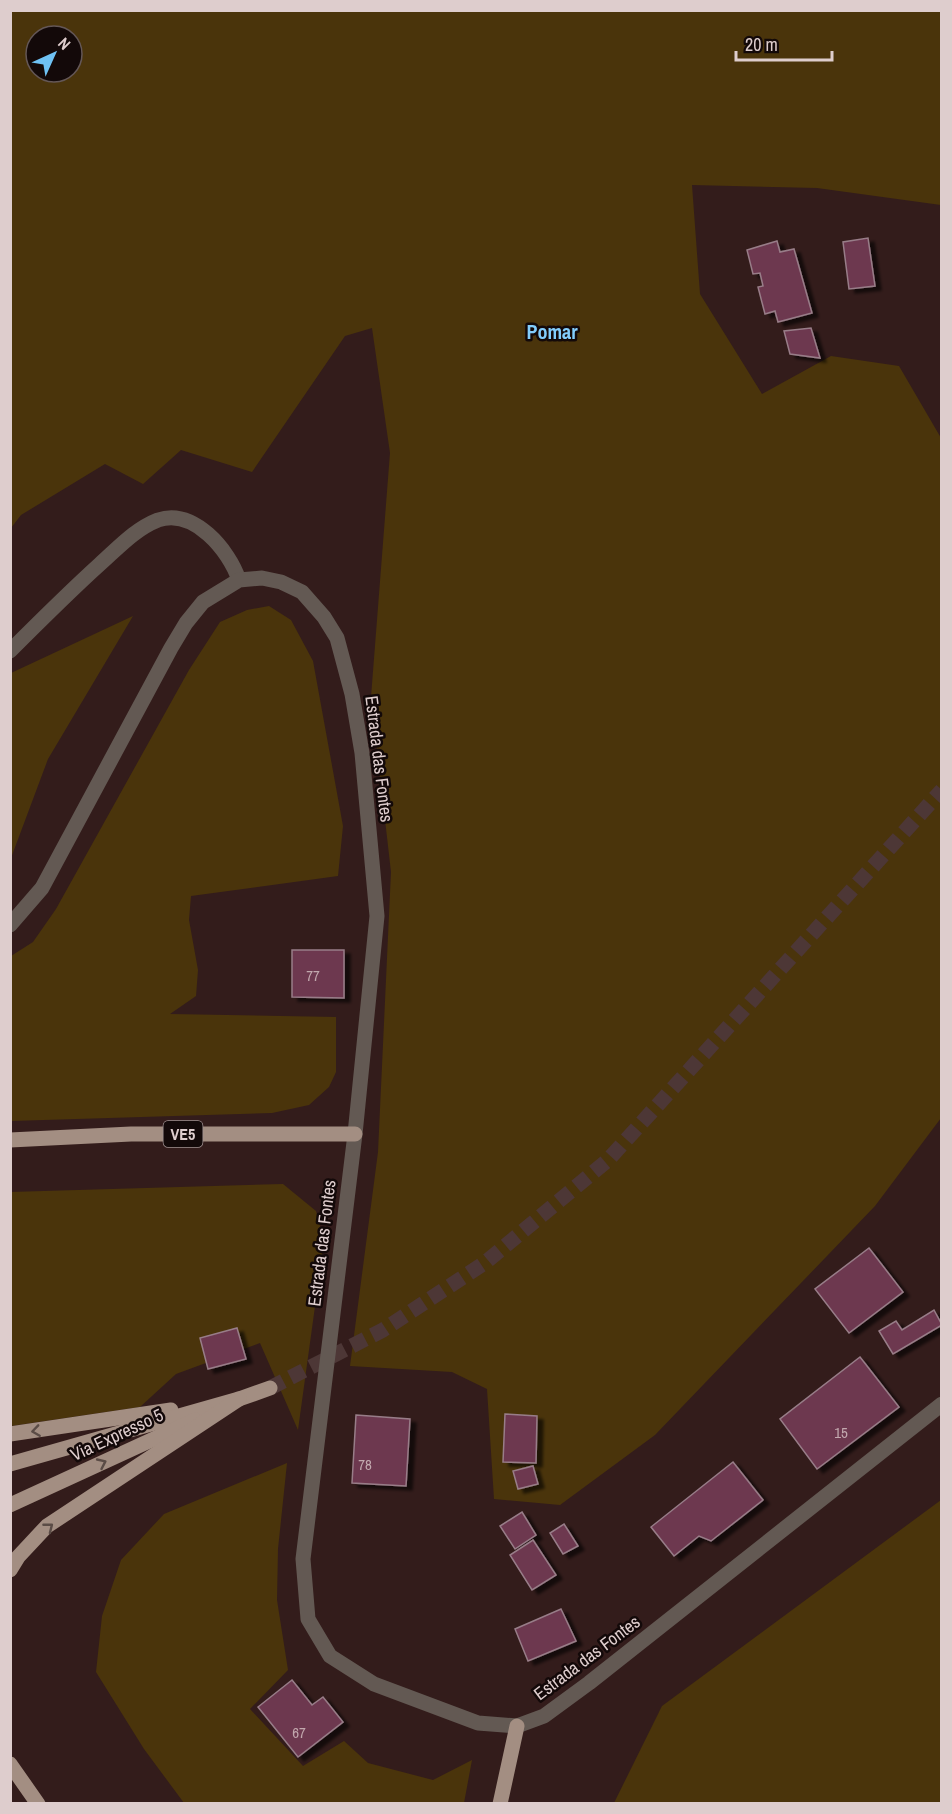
<svg xmlns="http://www.w3.org/2000/svg" width="952" height="1814" font-family="'Archivo Narrow',sans-serif">
<style>
.green{fill:#4a340b;fill-rule:evenodd}
.building{fill:#6d3850;stroke:#987d88;stroke-width:1.5;filter:url(#shadow)}
.lines{fill:none;stroke-linecap:round;stroke-linejoin:round}
.major-tunnel{stroke:#4d3736;stroke-width:15;stroke-dasharray:15 8;stroke-linecap:butt}
.minor{stroke:#635953;stroke-width:15}
.major{stroke:#a38e82;stroke-width:15}
.oneway{stroke:#5b4c46}
.labels{text-anchor:middle;stroke-width:5;stroke-linejoin:round;paint-order:stroke}
.number-label{font-size:15px;fill:#c2a8ae}
.shield{fill:#130909;stroke:#a19292;stroke-width:1.5}
.shield-label{font-size:16px;font-weight:bold;fill:#decdcd}
.street-label{font-size:18px;fill:#decdcd;stroke:#130909}
.neighbourhood-label{font-size:20px;font-weight:bold;fill:#82cdfc;stroke:#130909}
</style>
<defs>
<filter id="shadow"><feDropShadow dx="6" dy="4" stdDeviation="1.5" flood-color="#0009"/></filter>
</defs>
<rect width="100%" height="100%" fill="#331c1b"/>
<g class="green">
<path d="M11,11h930v194l-124,-17 -125,-3 8,109 62,100 69,-38 68,10 42,72v680l-66,88 -220,229 -95,70 -66,-6 -7,-110 -35,-17 -102,-6 28,-214 13,-280 -20,-175 19,-244 -18,-125 -27,8 -93,136 -71,-22 -38,34 -38,-20 -84,51 -10,13zM36,36h36v36h-36z"/>
<path d="M269,606l22,14 22,41 30,165 -5,50 -147,20 -2,24 9,50 -2,26 -26,18 166,3v55l-7,15 -20,18 -37,8 -261,8v-165l22,-14 23,-33 133,-239 31,-48 27,-12z"/>
<path d="M133,616l-85,143 -37,99v-185z"/>
<path d="M283,1184l33,27 8,30 -26,189 -38,-87 -84,31 -36,33 -129,19 -1,-234z"/>
<path d="M287,1463l-9,86 -1,51 11,70 -38,39 53,57 41,-25 24,22 65,17 39,-20 -8,43h-280l-40,-54 -48,-77 6,-56 19,-56 43,-46z"/>
<path d="M941,1500v303h-327l48,-97z"/>
</g>
<g class="building">
<path d="M868,238l7,48 -26,3 -6,-47z"/>
<path d="M777,241l3,11 14,-3 18,64 -34,9 -3,-11 -10,3 -7,-27 5,-1 -3,-13 -7,1 -6,-24z"/>
<path d="M811,328l9,30 -30,-4 -6,-23z"/>
<path d="M292,950h52v48l-52,-1z"/>
<path d="M869,1248l34,44 -54,41 -34,-44z"/>
<path d="M934,1310l8,15 -49,29 -14,-23 17,-10 6,9z"/>
<path d="M237,1328l9,31 -38,10 -8,-31z"/>
<path d="M860,1357l39,50 -82,62 -37,-50z"/>
<path d="M505,1414l32,2 -1,47 -33,-1z"/>
<path d="M356,1415l54,4 -4,67 -54,-3z"/>
<path d="M733,1462l30,38 -52,41 -12,-5 -25,20 -23,-29z"/>
<path d="M533,1466l5,18 -20,5 -5,-18z"/>
<path d="M522,1512l14,23 -21,14 -15,-23z"/>
<path d="M564,1524l14,22 -15,8 -13,-21z"/>
<path d="M533,1540l23,35 -24,15 -22,-35z"/>
<path d="M561,1609l15,32 -48,20 -13,-32z"/>
<path d="M292,1680l20,25 11,-8 20,25 -45,35 -40,-50z"/>
</g>
<g class="lines">
<path class="major-tunnel" d="M270,1388l113,-58 103,-68 122,-102 334,-370"/>
<g class="minor">
<path d="M10,651c30,-30 59,-59 90,-87 18,-16 35,-35 58,-44 36,-12 71,30 81,60"/>
<path d="M10,925l32,-37 129,-240 15,-25 17,-21 36,-22 23,-2 19,4 21,10 22,25 13,21 15,56 10,59 15,163 -22,218 -52,425 5,60 22,37 44,28 104,39 39,3 27,-10 45,-33 353,-279"/>
</g>
<g class="major">
<path d="M10,1140l121,-6h224"/>
<path d="M10,1434l161,-24"/>
<path d="M10,1464l229,-65 31,-11"/>
<path d="M10,1505l185,-85"/>
<path d="M10,1570l8,-13 29,-31 192,-127"/>
<path d="M10,1764l28,40"/>
<path d="M500,1804l17,-78"/>
</g>
</g>
<defs><path id="oneway-chevron" d="M-2-3.5L2.5 0L-2 3.5" fill="none" stroke-width="1.6" stroke-linecap="round" stroke-linejoin="round" transform="scale(1.5)"/></defs>
<g class="oneway">
<use href="#oneway-chevron" transform="translate(36 1431) rotate(172)"/>
<use href="#oneway-chevron" transform="translate(102 1463) rotate(-25)"/>
<use href="#oneway-chevron" transform="translate(49 1527) rotate(-38)"/>
</g>
<g class="labels">
<g class="number-label">
<text x="313" y="981">77</text>
<text x="841" y="1438">15</text>
<text x="365" y="1470">78</text>
<text x="299" y="1738">67</text>
</g>
<rect class="shield" x="163.5" y="1121" width="39" height="26" rx="4.5"/>
<g class="shield-label">
<text x="183" y="1140">VE5</text>
</g>
<g class="street-label">
<text transform="translate(379 759) rotate(83)" y="6">Estrada das Fontes</text>
<text transform="translate(322 1243) rotate(-83)" y="6">Estrada das Fontes</text>
<text transform="translate(117 1435) rotate(-25)" y="6">Via Expresso 5</text>
<text transform="translate(587 1658) rotate(-37)" y="6">Estrada das Fontes</text>
</g>
<g class="neighbourhood-label">
<text x="552" y="339">Pomar</text>
</g>
</g>
<rect width="952" height="1814" fill="none" stroke="#decdcd" stroke-width="24"/>
<g transform="translate(54 54) rotate(45)"><circle r="28" fill="#130909" stroke="#645757" stroke-width="1.5"/>
<path d="M0-4.5L10 22L0 15L-10 22Z" fill="#6fc2f4"/>
<text y="-9" font-size="16" font-weight="bold" text-anchor="middle" fill="#decdcd">N</text>
</g>
<path d="M736 51v9h96v-9" fill="none" stroke="#decdcd" stroke-width="3"/>
<text x="745" y="51" font-size="18" fill="#decdcd" stroke="#130909" stroke-width="4.5" paint-order="stroke">20 m</text>
</svg>
